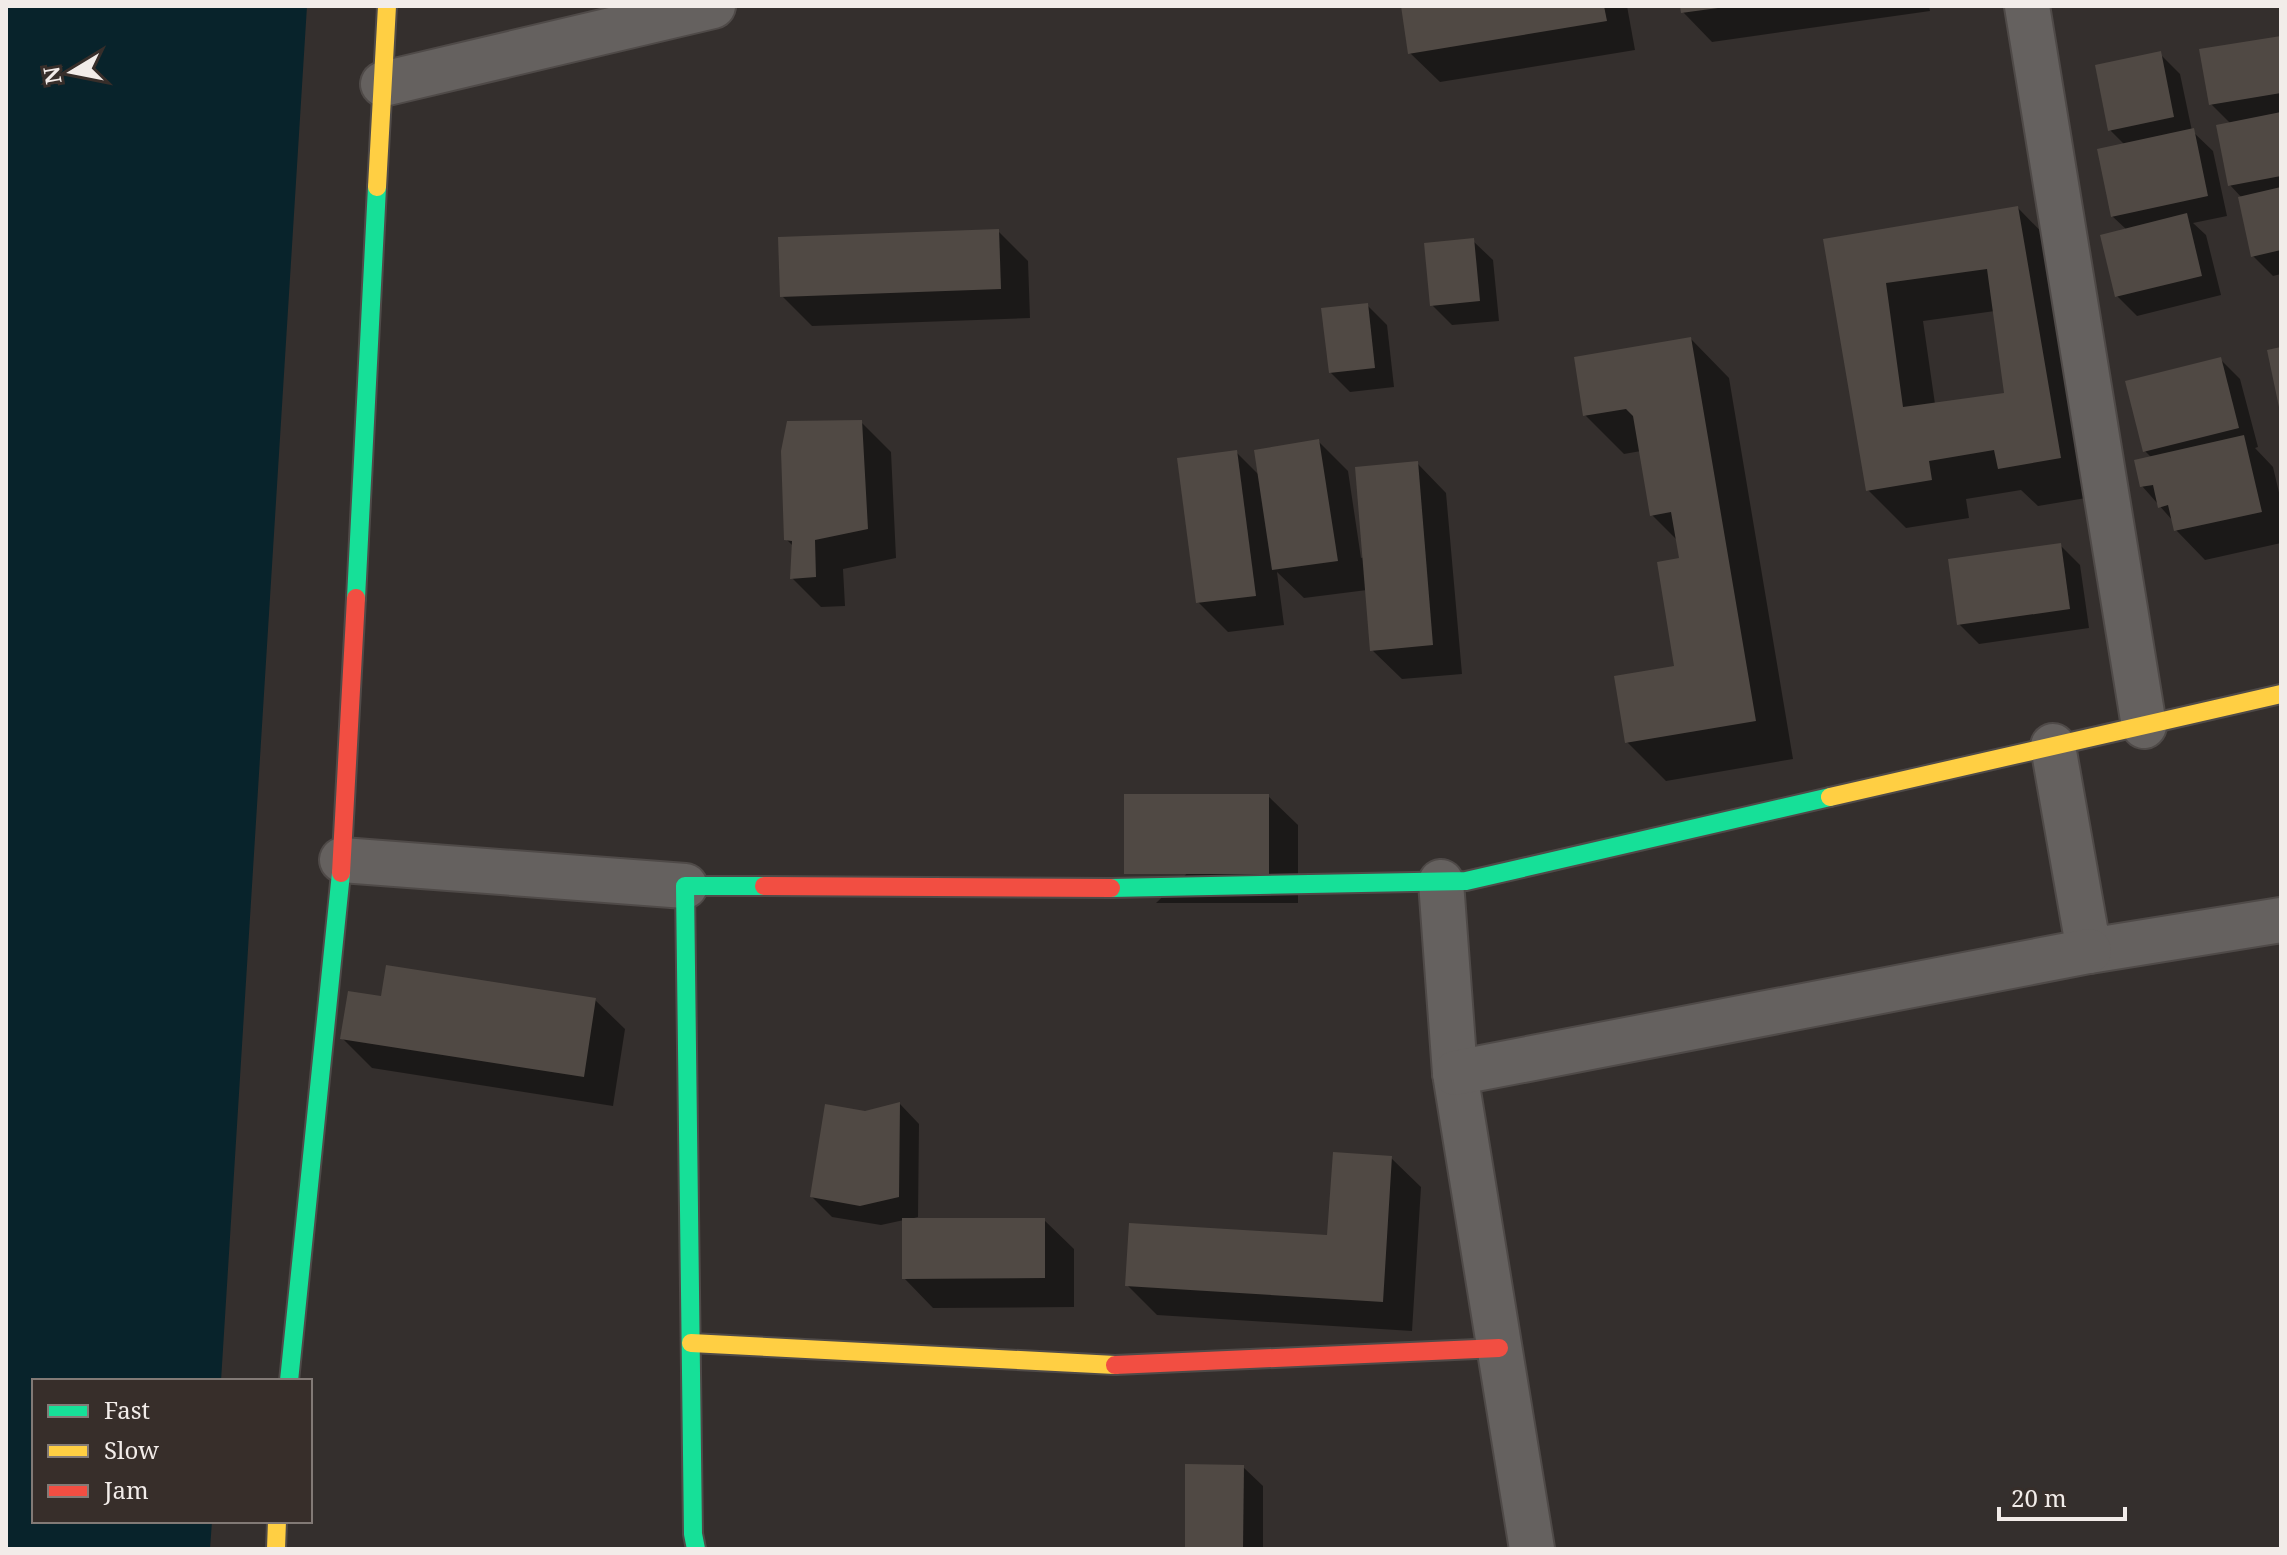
<svg xmlns="http://www.w3.org/2000/svg" width="2287" height="1555" font-family="'Noto Serif',serif">
<style>
.water{fill:#08232b}
.shadow{fill:#0007;fill-rule:evenodd}
.building{fill:#504944;fill-rule:evenodd}
.lines{fill:none;stroke-linecap:round;stroke-linejoin:round}
.street-casing{stroke:#4f4a48;stroke-width:48}
.fast-casing{stroke:#4f4a48;stroke-width:22}
.slow-casing{stroke:#4f4a48;stroke-width:22}
.jam-casing{stroke:#4f4a48;stroke-width:22}
.street{stroke:#65615f;stroke-width:44}
.fast{stroke:#16e098;stroke-width:18}
.slow{stroke:#ffcf43;stroke-width:18}
.jam{stroke:#f24e42;stroke-width:18}
</style>
<rect width="100%" height="100%" fill="#342f2d"/>
<path class="water" d="M6,6h301l-86,1375h-187v140h178l-2,28h-204z"/>
<g class="shadow">
<path d="M1405,6h222l8,44 -195,32 -30,-29z"/>
<path d="M1682,6h247l1,5 -218,31 -29,-30z"/>
<path d="M2281,38v236l-8,2 -20,-20 -11,-58 -12,-13 1,-61 -20,-20z"/>
<path d="M2160,54l20,20 12,57 21,20 14,65 -34,7 13,12 15,60 -84,21 -20,-20 10,-66 -15,-14 13,-71 -15,-15z"/>
<path d="M2018,208l38,39 42,249 -60,10 -17,-16 -55,9 3,19 -63,10 -38,-38 -43,-249zM1995,311l11,84 -71,9 -12,-83z"/>
<path d="M998,231l30,30 2,57 -218,8 -30,-30z"/>
<path d="M1473,241l20,19 6,61 -47,4 -20,-20z"/>
<path d="M1367,305l20,20 7,62 -44,5 -20,-20z"/>
<path d="M1691,339l38,39 64,381 -127,22 -39,-39 49,-75 5,-107 -3,-19 -26,-26 -11,-64 -17,3 -39,-39z"/>
<path d="M2220,359l20,20 18,68 -3,1 18,19 8,34v42l-76,17 -29,-30 -3,-9 -31,-35 10,-28 -7,-7z"/>
<path d="M861,422l30,30 5,106 -53,11 2,37 -24,1 -29,-29 2,-31 -8,-8z"/>
<path d="M1318,441l30,30 13,87 4,-1 52,-94 29,30 16,181 -60,5 -30,-29 -5,-60 -63,8 -27,-26 7,53 -56,7 -30,-30 38,-150 24,24z"/>
<path d="M2060,545l20,20 9,63 -110,16 -20,-20z"/>
<path d="M1268,796l30,29v78h-142z"/>
<path d="M383,999l212,1 30,29 -12,77 -241,-38 -30,-30z"/>
<path d="M900,1104l19,20 -1,93 -8,2 134,1 30,29v58l-141,1 -29,-30v-58l-23,5 -49,-8 -20,-20 53,-84z"/>
<path d="M1391,1158l30,29 -9,144 -255,-16 -30,-30 202,-48z"/>
<path d="M1243,1467l20,19v63h-76z"/>
</g>
<g class="building">
<path d="M1401,6h203l3,15 -199,33z"/>
<path d="M1680,6h37l1,2 -37,5z"/>
<path d="M2281,36v57l-72,12 -10,-56z"/>
<path d="M2161,51l13,66 -66,14 -13,-66z"/>
<path d="M2281,112v64l-53,10 -12,-61z"/>
<path d="M2194,128l14,68 -97,21 -14,-68z"/>
<path d="M2281,187v63l-30,7 -13,-60z"/>
<path d="M2018,206l43,252 -63,11 -4,-19 -65,11 3,19 -66,11 -43,-252zM1987,269l17,124 -101,14 -17,-124z"/>
<path d="M2187,213l15,63 -87,21 -15,-62z"/>
<path d="M999,229l2,60 -221,8 -2,-60z"/>
<path d="M1474,238l6,63 -50,5 -6,-63z"/>
<path d="M1368,303l7,65 -46,5 -8,-65z"/>
<path d="M1691,337l65,384 -131,22 -11,-67 60,-10 -17,-104 22,-4 -8,-46 -21,4 -17,-100 -7,-7 -43,7 -9,-59z"/>
<path d="M2281,347v64l-1,1 -13,-62z"/>
<path d="M2221,357l18,71 -96,24 -18,-71z"/>
<path d="M862,420l6,109 -53,11 1,37 -26,2 2,-38 -8,-1 -3,-89 6,-30z"/>
<path d="M2244,435l18,77 -88,19 -6,-26 -10,3 -5,-23 -13,2 -6,-27z"/>
<path d="M1319,439l19,122 -66,9 -18,-120z"/>
<path d="M1237,450l19,146 -60,7 -19,-145z"/>
<path d="M1418,461l15,184 -63,6 -15,-184z"/>
<path d="M2061,543l9,66 -113,16 -9,-66z"/>
<rect x="1124" y="794" width="145" height="80"/>
<path d="M386,965l210,33 -12,79 -244,-38 8,-48 33,5z"/>
<path d="M900,1102l-1,95 -39,9 -50,-9 15,-93 40,7z"/>
<path d="M1333,1152l59,4 -9,146 -258,-16 4,-63 198,12z"/>
<path d="M902,1218h143v60l-143,1z"/>
<path d="M1185,1464l59,1 -1,84h-58z"/>
</g>
<g class="lines">
<g class="street-casing">
<g id="street">
<path d="M2027,6l117,720"/>
<path d="M383,84l330,-78"/>
<path d="M2053,746l36,205 192,-31"/>
<path d="M342,860l343,26"/>
<path d="M1441,882l14,191 77,476"/>
<path d="M1455,1073l634,-122"/>
</g>
</g>
<g class="fast-casing">
<g id="fast">
<path d="M356,598l21,-411"/>
<path d="M1111,888l355,-7 364,-84"/>
<path d="M289,1381l52,-508"/>
<path d="M696,1549l-3,-15 -8,-648h79"/>
</g>
</g>
<g class="slow-casing">
<g id="slow">
<path d="M377,187l10,-181"/>
<path d="M1830,797l451,-103"/>
<path d="M691,1343l424,22"/>
<path d="M276,1549l1,-28"/>
</g>
</g>
<g class="jam-casing">
<g id="jam">
<path d="M341,873l15,-275"/>
<path d="M764,886l347,2"/>
<path d="M1115,1365l384,-17"/>
</g>
</g>
<use href="#street" class="street"/>
<use href="#fast" class="fast"/>
<use href="#slow" class="slow"/>
<use href="#jam" class="jam"/>
</g>
<rect width="2287" height="1555" fill="none" stroke="#f2ece9" stroke-width="16"/>
<rect x="32" y="1379" width="280" height="144" fill="#372e2a" stroke="#827a76" stroke-width="2"/>
<rect x="48" y="1405" width="40" height="12" fill="#16e098" stroke="#827a76" stroke-width="2"/>
<text x="104" y="1419" font-size="24" fill="#f2ece9">Fast</text>
<rect x="48" y="1445" width="40" height="12" fill="#ffcf43" stroke="#827a76" stroke-width="2"/>
<text x="104" y="1459" font-size="24" fill="#f2ece9">Slow</text>
<rect x="48" y="1485" width="40" height="12" fill="#f24e42" stroke="#827a76" stroke-width="2"/>
<text x="104" y="1499" font-size="24" fill="#f2ece9">Jam</text>
<g transform="translate(72 72) rotate(260)" stroke="#372e2a" stroke-width="6" paint-order="stroke">
<path d="M0-6L14 30L0 20L-14 30Z" fill="#f2ece9"/>
<text y="-12" font-size="22" font-weight="bold" text-anchor="middle" fill="#f2ece9">N</text>
</g>
<path d="M1999 1507v12h126v-12" fill="none" stroke="#f2ece9" stroke-width="4"/>
<text x="2011" y="1507" font-size="24" fill="#f2ece9" stroke="#372e2a" stroke-width="6" paint-order="stroke">20 m</text>
</svg>
